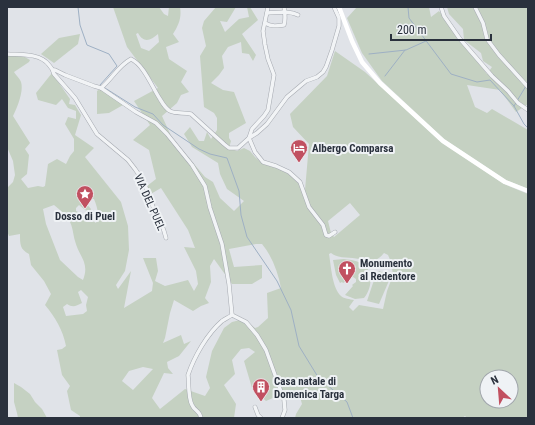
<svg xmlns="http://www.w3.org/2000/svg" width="535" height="425" font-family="'Roboto Condensed',sans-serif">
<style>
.green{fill:#c5d1c2;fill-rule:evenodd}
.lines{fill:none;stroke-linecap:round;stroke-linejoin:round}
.stream{stroke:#9eb0c4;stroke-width:1}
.minor-casing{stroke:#a6aab1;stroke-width:4.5}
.minor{stroke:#f2f4f6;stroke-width:3.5}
.secondary{stroke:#fff;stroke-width:4.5}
.labels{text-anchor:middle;stroke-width:4;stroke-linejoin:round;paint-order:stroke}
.poi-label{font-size:11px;font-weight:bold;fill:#2a313d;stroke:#eff2f5;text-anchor:start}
.street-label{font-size:11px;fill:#2a313d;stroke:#eff2f5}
</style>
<rect width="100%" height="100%" fill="#e0e3e8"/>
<g class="green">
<path d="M113,7h46l5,7 4,2 1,-9h11c2,11 -2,19 -7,27l6,8 -13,5 3,12 18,12 -6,11 8,10 -8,3 -4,8 -15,13 10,22 33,39 8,5 7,16 14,13 10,-10 -17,-12 -7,-15 -2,-11 -26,-16 -8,-13 6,-7 9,14h5l3,-9 4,7 6,-9v-12l-3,-5 -10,-6 -4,-51 6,-10 -4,-18 2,-7 12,-14h20l-9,15 -7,-1 5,11 14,-13 10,-2 -2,-10h3l8,13 -16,14 14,21 -3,6 -4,-7 -7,-1 -1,-11 -13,5 -6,9 2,12 -5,7 -8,8 12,7 11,2 12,31 -17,10v5l2,3 -2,7 8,3 7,-3 6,3 5,6 8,7 19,6 11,7 12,13 4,-46 -16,-17 -3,-13 37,-38 8,-25 30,21 76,70 63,42 24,10v224h-61l-2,-2 -3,2h-167l1,-4 6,-10 -3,-11 -2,-2 -17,-1 1,7h-6l-9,4 -14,-13 -8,-27 11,-9 -6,-4 -8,1 -9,11 3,14 -11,11 12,19 -2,14h-154v-2l-9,-6 -4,-19 3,-5 -8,-11 -5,-25 5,-1 4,-3c-3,-16 -11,-29 -21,-41l6,-11 -7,-13 -13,-16 -2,-11c-9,-5 -9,-9 -9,-20l-11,2 -2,-5v-43l6,-6 2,-7 -2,-14 -6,-14v-92l16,1 7,4 -1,2 -15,10c2,3 6,7 7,10 3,9 -4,26 -8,34l17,27 -5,6 4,6 -2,19 -6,5 7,9 10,-2 5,1 2,-1 3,-22 9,-5 9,5 4,-8 4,-5v-12l-9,-15 3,-7 8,2v-8l-8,-3 -6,-9 -6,6 -18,-5 -2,-7 16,-20 18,26 -1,5 6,1 6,10 -6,20 19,13 -9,9 36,45 7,24 1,24 -4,21 -9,14 2,4 13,-18 -7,37 28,-17 1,-8 -10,-25h13l2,13 -3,10 10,5 23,-6 6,11 4,-7 -2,-13 -12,-24 11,1 -7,-18 -27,-42 -12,7 -2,-9 9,-7 -7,-29 -16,-10 17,-15 -16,-24 24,-13 -31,-41zM138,33c6,11 13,7 20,1l1,8 -10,9 -8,-3 -5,-14zM88,198l6,1c3,8 6,15 2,24l-12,-8 -8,-4v-3l3,-3 10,8 2,-4 -7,-8zM350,203l10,12 -26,22 -3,-4 -3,-12zM54,205c5,4 11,9 15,15 4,7 4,14 6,21 4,16 15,21 8,39l-5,-3 -18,-17 -14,-36 -3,-15zM256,244h6c10,12 16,28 19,44l-14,5 1,25 -10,9 -3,1 -11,-9 -12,3 -8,6 -12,23 -6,26 4,11 -5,8 -20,-7 -25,20 -8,-11 12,-25 9,1 -5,-6 -1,-6 12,-6 12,-15 -7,3 -3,-9 -18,8 2,-5 5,-25 4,-13 19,11 8,-5 8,-3 -4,-5 6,-16 -1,-16 4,-7 18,25h20l10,-6v-13l-28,2 -5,-18zM331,253c7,6 20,4 28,6 3,0 5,3 9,3 6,0 12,-4 16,-9l4,2 3,7 2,13 -6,16 -4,18 -24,-4 -6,6 -4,-4 5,-7c-4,-1 -10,-1 -13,-4 -9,-8 -10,-31 -12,-42zM81,290l7,7 -2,8 1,6 -4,3 -17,2 -3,-9 4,-3c6,4 9,2 15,-1l-4,-11zM143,367l10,2 -20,21 -11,-9 7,-10zM487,377h24v24h-24z"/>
<path d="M357,7h72l2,10 8,-6 48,63 5,-7 -9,-6 -2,-8 -17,-13 -1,-11 -14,-15 -2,-7h81v97l-12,8 -16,-22 -33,-5 8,22 12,6 5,-4 36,21v59l-22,-9 -62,-41 -62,-58 -20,-28 -15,-35z"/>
<path d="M80,34l-2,10 -24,19 -13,-9 18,-16z"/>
<path d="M100,89l23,16 -14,8 -12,1v-23z"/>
<path d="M344,259c8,1 15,2 21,7 9,8 6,24 -1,32l-9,1 -10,-4 8,-9 -1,-1 4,-3v-3l-3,-2 -10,6 -1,-1 -2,1 -4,-8 -3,-15z"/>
<path d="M379,271l12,5 -12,28 -12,-3 6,-18z"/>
<path d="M14,383l7,4 9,7 5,8 7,7 5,9h-29l-1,-5 -3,-11z"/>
</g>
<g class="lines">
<g class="stream">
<path d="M78,7l2,18 7,20 22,9 8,12 -17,19"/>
<path d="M408,7l1,11 42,56 26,8 13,-2 24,26 10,18 4,4"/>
<path d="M369,54l37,-4 20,-9"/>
<path d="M385,76l20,-26"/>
<path d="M105,88l30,19 18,7 10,11 36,24 11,5 17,4 12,33 2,24 6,22 30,44 14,29 8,36 19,31 29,25 6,16"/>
<path d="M514,106l12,-20"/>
</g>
<g class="minor-casing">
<g id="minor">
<path d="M268,7l-5,24 2,14 3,14 6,16 -6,35 -4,6 -12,13 -3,9 6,14 8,10 13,4 13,6 11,10 9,25 14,18 3,10 3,1 6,-4"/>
<path d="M441,7l3,9 16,23 32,37 16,15 10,12 10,7"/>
<path d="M475,7l8,16 4,16 12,16 29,32"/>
<path d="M267,13c10,0 22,-3 31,2"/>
<path d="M265,23c7,4 11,3 19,2 2,-6 1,-12 0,-18"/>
<path d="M7,54c14,1 33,-1 42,11 3,3 4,5 5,9l21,24 22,36 31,26 7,9 9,13 12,33 5,8 3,8 2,7"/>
<path d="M53,70h2l10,5 29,11 7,2 35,24 20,11 11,11 25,31 13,21 5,22 12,36 7,40 3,31"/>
<path d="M101,88c11,-9 17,-22 30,-29 13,6 21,28 29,40 3,5 5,9 10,12 6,3 14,1 21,3l33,30 5,4h9l11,-10 8,-5 10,-9 20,-27 19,-16 11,-4 6,-5 3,-5 6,-17 7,-24v-8l-5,-11"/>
<path d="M232,315l14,7 11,13 9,15 18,50 1,10 -3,8"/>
<path d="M255,407l3,8 3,3"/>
<path d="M201,418c-2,-9 -6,-6 -9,-13 -4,-7 -3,-22 -4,-30 6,-18 19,-41 34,-54 3,-2 7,-4 10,-6"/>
</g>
</g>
<use href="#minor" class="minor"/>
<path class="secondary" d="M339,7l13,34 10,21 18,21 63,58 62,41 23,9"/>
</g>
<defs>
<g id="hotel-pin" transform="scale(0.9)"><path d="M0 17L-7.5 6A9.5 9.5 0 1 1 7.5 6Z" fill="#c15060" stroke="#eff2f5"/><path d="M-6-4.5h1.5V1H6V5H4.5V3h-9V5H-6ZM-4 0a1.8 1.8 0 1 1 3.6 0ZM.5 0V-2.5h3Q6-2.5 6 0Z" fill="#fff"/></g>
<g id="sight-pin" transform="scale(0.9)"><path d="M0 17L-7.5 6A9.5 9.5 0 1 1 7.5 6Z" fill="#c15060" stroke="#eff2f5"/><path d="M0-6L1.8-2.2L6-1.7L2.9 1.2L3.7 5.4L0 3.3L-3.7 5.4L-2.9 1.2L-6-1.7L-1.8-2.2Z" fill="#fff"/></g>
<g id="church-pin" transform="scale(0.9)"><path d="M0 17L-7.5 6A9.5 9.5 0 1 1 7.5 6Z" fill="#c15060" stroke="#eff2f5"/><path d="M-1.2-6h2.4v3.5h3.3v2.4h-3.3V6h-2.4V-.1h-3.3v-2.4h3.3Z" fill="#fff"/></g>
<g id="building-pin" transform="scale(0.9)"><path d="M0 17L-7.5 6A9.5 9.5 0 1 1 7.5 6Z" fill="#c15060" stroke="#eff2f5"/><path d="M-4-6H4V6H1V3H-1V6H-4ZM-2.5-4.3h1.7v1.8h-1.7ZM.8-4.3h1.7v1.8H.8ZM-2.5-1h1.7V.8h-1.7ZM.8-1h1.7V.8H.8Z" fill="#fff"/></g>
</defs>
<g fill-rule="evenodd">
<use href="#hotel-pin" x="299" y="148"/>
<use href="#sight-pin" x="85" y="194"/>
<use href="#church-pin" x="347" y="269"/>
<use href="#building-pin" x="261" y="387"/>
</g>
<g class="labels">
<g class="poi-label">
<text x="312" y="152">Albergo Comparsa</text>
<text x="85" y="220" text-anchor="middle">Dosso di Puel</text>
<text x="360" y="267">Monumento<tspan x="360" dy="13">al Redentore</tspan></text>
<text x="274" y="385">Casa natale di<tspan x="274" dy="13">Domenica Targa</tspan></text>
</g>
<g class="street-label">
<text transform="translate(150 202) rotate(66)" y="4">VIA DEL PUEL</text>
</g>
</g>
<rect width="535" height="425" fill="none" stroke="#2a313d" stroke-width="16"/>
<g transform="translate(499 389) rotate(334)"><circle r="19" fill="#eff2f5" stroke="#a0a5ab"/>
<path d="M0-3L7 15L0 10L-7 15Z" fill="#c15060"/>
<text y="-6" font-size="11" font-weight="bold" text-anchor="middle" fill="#2a313d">N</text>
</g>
<path d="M391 34v6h100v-6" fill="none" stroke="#2a313d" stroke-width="2"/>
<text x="397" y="34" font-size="12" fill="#2a313d" stroke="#eff2f5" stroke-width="3" paint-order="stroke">200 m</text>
</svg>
